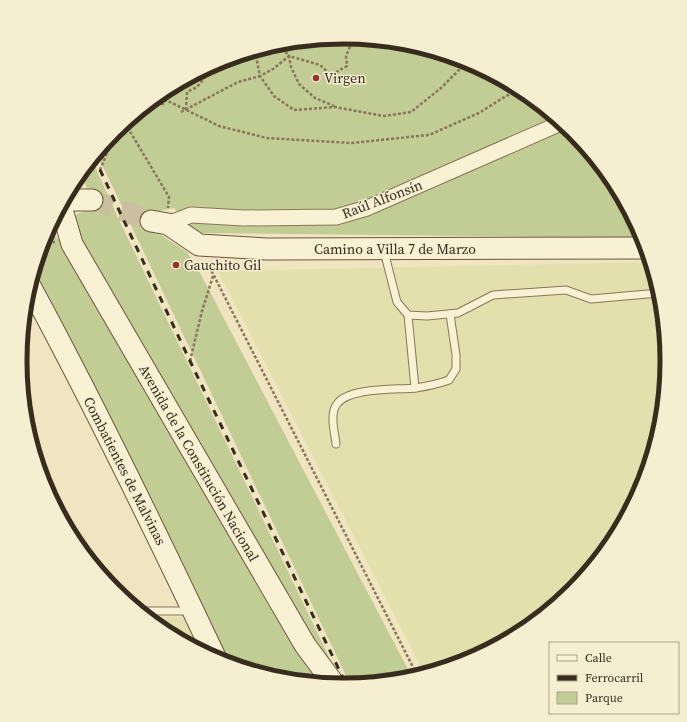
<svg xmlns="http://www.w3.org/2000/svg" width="687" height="722" font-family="'Source Serif 4',serif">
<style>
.farmland{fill:#e4e0ae}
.green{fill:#c1cd95}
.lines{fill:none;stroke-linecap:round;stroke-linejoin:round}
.secondary-tunnel{stroke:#cac0a0;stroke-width:21;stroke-dasharray:21 10;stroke-linecap:butt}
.lane-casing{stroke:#887658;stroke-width:9}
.street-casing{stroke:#887658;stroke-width:17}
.secondary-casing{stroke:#6a573c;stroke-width:23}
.path{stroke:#887658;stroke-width:2.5;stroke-dasharray:3 2;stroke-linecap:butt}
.lane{stroke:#f9f1d4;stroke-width:7}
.street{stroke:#f9f1d4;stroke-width:15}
.secondary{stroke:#f9f1d4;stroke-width:21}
.rail{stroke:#382c1d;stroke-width:3;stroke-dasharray:7 7;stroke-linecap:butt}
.poi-dot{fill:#983027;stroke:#f6eed1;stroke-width:1.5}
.labels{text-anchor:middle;stroke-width:3;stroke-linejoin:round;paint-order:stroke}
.poi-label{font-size:14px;fill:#382c1d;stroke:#f6eed1;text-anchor:start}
.street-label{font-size:14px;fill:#382c1d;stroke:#f6eed1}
.rim{fill:none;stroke:#382c1d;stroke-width:5}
</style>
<rect width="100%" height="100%" fill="#efe5c1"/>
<g class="farmland">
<path d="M650,262l11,36 6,63 -6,63 -19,61 -30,56 -40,49 -49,40 -56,30 -43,13 -206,-402z"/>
<path d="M147,616l40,1 16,34 -39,-21z"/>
</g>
<g class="green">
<path d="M344,38l63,6 61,18 55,30 49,40 41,49 30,57 -442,-5 -11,-6 -16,-19 -30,6 8,19 9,2 26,17 11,17 214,408 -62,7 -253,-530c46,-57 112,-94 183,-110 20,-5 43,-4 64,-6z"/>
<path d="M92,160l27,60 223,464 -33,-43 -234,-410v-15l4,-3 8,-2 11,1 -14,-31 -7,-3z"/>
<path d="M49,228l16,20 259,435 -44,-5 -54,-16 -25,-54 -169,-331 13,-40z"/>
</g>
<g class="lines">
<path class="secondary-tunnel" d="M92,200l59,21"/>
<g class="lane-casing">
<g id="lane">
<path d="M384,251l13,51 11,13 19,1 31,-3 35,-18 73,-5 25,9 68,-6"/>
<path d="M408,315l7,73"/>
<path d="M336,444c-1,-11 -7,-30 1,-40 12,-17 59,-14 79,-16 12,-2 22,-4 33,-8l7,-11v-14l-6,-41"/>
<path d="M141,611h50"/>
</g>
</g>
<g class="street-casing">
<path id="street" d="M168,224l23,-9 53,3 92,-1 31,-9 194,-85"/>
</g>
<g class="secondary-casing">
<g id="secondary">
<path d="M64,200h28"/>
<path d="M61,206l11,38 233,401 29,39"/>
<path d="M151,221l17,3 31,21 68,4 379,-1"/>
<path d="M30,286c66,122 126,246 185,371"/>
</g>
</g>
<g class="path">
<path d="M352,42l-6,14 1,10 -16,9 -11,-10 -31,-9 -16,13 -13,7 14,20 20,14 41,-3 49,9 27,-4 30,-24 26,-26"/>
<path d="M279,44l10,12 2,11 8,17 16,14 19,8"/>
<path d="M161,95l5,5 53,26 48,12 84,5 78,-8 50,-22 27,-17 13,-6"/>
<path d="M151,103l12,1 3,-4"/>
<path d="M186,110l1,-18 10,-5 18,-22 9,-1 1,-3"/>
<path d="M181,112l57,-30 22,-6 -5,-24"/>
<path d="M125,123l44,74 -1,11"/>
<path d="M100,170l16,-39"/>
<path d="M43,244l12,-2"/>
<path d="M207,262l210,413"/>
<path d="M190,361l12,-50 11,-35"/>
</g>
<use href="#lane" class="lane"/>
<use href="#street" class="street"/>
<use href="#secondary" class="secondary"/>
<path class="rail" d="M94,157l96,204 156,323"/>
</g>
<g class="poi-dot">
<circle cx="316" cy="78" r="4"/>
<circle cx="176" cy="265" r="4"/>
</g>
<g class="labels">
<g class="poi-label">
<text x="324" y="83">Virgen</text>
<text x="184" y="270">Gauchito Gil</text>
</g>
<g class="street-label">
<text transform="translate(382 199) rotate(-21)" y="5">Raúl Alfonsín</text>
<text x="395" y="254">Camino a Villa 7 de Marzo</text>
<text transform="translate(199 463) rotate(60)" y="5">Avenida de la Constitución Nacional</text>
<text transform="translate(125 471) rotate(63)" y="5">Combatientes de Malvinas</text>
</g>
</g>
<path d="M0 0H687V722H0ZM343 44H344A316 316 0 0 1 660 360V362A316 316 0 0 1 344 678H343A316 316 0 0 1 27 362V360A316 316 0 0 1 343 44Z" fill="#f6eed1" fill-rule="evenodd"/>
<path class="rim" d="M343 44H344A316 316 0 0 1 660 360V362A316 316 0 0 1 344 678H343A316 316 0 0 1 27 362V360A316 316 0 0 1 343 44Z"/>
<rect x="549" y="642" width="130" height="72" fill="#f6eed1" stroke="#aaa089"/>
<rect x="557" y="655" width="20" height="6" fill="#f9f1d4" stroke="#aaa089"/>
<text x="585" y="662" font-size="12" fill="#382c1d">Calle</text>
<rect x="557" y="675" width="20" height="6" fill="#382c1d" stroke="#aaa089"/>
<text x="585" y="682" font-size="12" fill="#382c1d">Ferrocarril</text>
<rect x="557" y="692" width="20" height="12" fill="#c1cd95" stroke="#aaa089"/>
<text x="585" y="702" font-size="12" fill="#382c1d">Parque</text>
</svg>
